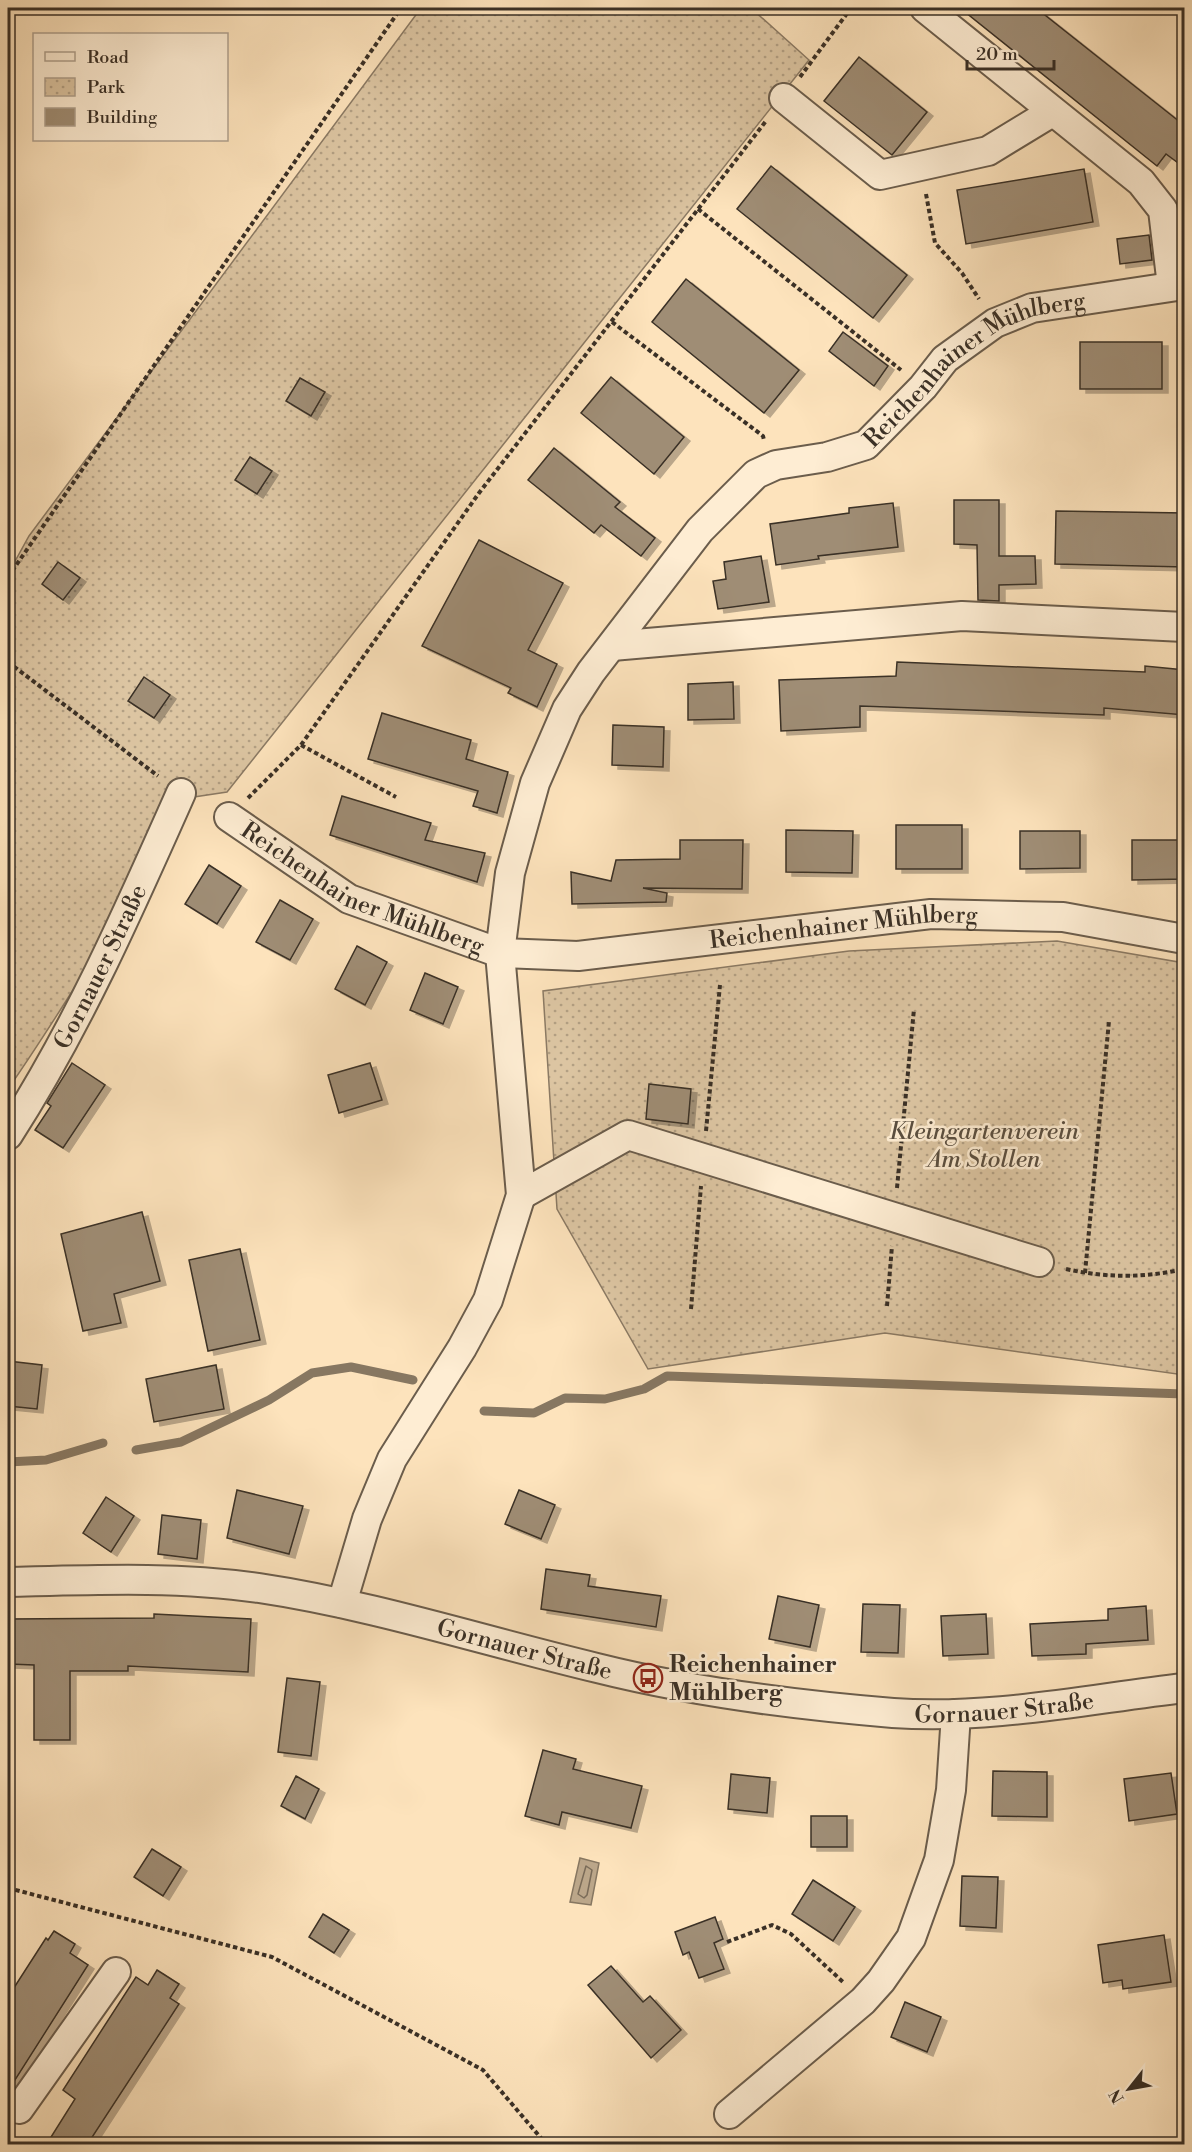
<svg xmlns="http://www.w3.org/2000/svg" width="1192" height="2152" font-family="'Libre Bodoni',serif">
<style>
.park{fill:url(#park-dots);stroke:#8b7a64;stroke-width:1.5}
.water{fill:#bba689;stroke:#877761;stroke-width:1.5}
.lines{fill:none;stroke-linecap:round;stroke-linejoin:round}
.shore{stroke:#7a6b58;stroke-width:1.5}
.stream{stroke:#877761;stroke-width:9}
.building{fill:#9f8d74;stroke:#3a3026;stroke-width:1.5;filter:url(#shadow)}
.minor-casing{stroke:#6b5d4c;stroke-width:32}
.path{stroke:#3a3026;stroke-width:4;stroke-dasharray:4.5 3;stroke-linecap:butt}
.minor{stroke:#feedd3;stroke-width:28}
.labels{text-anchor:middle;stroke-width:5;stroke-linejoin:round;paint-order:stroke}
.street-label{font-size:24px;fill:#3a3026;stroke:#feedd3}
.park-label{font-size:24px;font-style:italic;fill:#5a4e3f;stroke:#feedd3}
.poi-label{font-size:24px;font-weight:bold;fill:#3a3026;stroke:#feedd3;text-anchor:start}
</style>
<defs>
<pattern id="park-dots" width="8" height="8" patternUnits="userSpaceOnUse" patternTransform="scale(1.5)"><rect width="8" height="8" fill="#dcc5a2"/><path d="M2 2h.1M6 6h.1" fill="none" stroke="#b3a084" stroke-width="1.8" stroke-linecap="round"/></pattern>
<filter id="shadow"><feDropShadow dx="6" dy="4" stdDeviation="0" flood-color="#0004"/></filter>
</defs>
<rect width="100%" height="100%" fill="#fde3bc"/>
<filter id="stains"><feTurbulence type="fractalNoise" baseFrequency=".00333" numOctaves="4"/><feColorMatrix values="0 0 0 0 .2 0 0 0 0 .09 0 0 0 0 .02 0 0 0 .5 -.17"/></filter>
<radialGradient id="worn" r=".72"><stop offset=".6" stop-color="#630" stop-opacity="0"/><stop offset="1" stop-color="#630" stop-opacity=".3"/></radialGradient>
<g class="park">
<path d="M421,8h330l58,52 -582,732 -33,5c-63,97 -120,197 -186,292v-515l21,-38z"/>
<path d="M1057,941l127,22v412l-299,-42 -237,36 -91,-160 -14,-218 306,-40z"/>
</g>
<path class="water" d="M580,1858l19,5 -8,42 -21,-3z"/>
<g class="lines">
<path class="shore" d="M586,1866l6,4 -5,25 -3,3 -6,-4z"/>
<g class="stream">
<path d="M484,1411l50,2 31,-15 40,1 39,-10 23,-13 517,18"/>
<path d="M136,1450l45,-8 88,-42 43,-27 39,-6 62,13"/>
<path d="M8,1462l38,-2 57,-17"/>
</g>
</g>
<g class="building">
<path d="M960,8h76l149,118v42l-19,-14 -9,12z"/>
<path d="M859,57l68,55 -35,43 -68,-54z"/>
<path d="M771,166l136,109 -34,43 -136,-109z"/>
<path d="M1084,169l9,53 -127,22 -9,-54z"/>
<path d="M1149,235l3,25 -32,4 -3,-25z"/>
<path d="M686,279l113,91 -35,43 -112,-91z"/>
<path d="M843,332l45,34 -14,20 -45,-35z"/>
<rect x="1080" y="342" width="82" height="47"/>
<path d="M611,377l73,60 -30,37 -73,-61z"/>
<path d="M300,378l25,14 -14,24 -25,-15z"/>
<path d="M554,448l66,54 -5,5 40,31 -14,18 -40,-31 -7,8 -66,-53z"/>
<path d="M250,457l22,14 -15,23 -22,-14z"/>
<path d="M954,500h45v56h36l1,28 -37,1v16l-21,-1 -1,-55 -23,-1z"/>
<path d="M893,503l5,44 -80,9 1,3 -43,6 -6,-41 79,-11v-5z"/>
<path d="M1056,511l129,2v54l-130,-3z"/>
<path d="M479,540l84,43 -35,67 29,14 -20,43 -29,-14 3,-5 -89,-42z"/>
<path d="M761,556l8,46 -51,7 -5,-28 13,-2 -2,-17z"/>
<path d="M58,562l22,16 -17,22 -21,-16z"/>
<path d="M897,662l248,10v-6l40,4v45l-81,-7v7l-244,-9v21l-79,4 -2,-51 117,-4z"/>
<path d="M144,677l26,18 -16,23 -26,-17z"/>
<path d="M733,682l1,37 -46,1v-36z"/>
<path d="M382,713l89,27 -5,19 42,13 -11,41 -24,-7 5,-15 -110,-32z"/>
<path d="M613,725l51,2 -1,40 -51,-2z"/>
<path d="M342,796l89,27 -6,17 60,13 -8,29 -147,-47z"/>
<rect x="896" y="825" width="66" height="44"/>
<path d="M786,830l67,1 -1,42 -66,-1z"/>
<path d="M1020,831h60v37l-60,1z"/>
<path d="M680,840h63l-1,49 -99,-1 24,5 -1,9 -94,2 -1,-32 40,9 5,-21 64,-1z"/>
<path d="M1132,840h53v39l-53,1z"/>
<path d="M209,865l32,21 -24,38 -32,-20z"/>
<path d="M280,900l33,19 -23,41 -34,-18z"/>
<path d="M357,946l30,16 -22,43 -30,-16z"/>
<path d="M425,973l33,14 -15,37 -33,-14z"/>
<path d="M72,1063l33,22 -42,63 -28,-18 16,-24 -4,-3z"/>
<path d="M370,1063l12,37 -43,13 -11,-38z"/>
<path d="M649,1084l42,5 -3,35 -42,-5z"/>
<path d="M142,1212l18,69 -46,13 7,29 -38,8 -22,-97z"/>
<path d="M240,1249l20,91 -52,11 -19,-91z"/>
<path d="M8,1361l34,4 -5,44 -29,-3z"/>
<path d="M216,1365l8,44 -70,13 -8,-43z"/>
<path d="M237,1490l66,16 -14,48 -62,-16z"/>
<path d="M519,1490l36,15 -14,34 -36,-15z"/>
<path d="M106,1497l28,19 -23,36 -28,-19z"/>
<path d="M162,1515l39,5 -4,39 -39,-5z"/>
<path d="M546,1569l44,6 -2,11 73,10 -5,31 -115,-18z"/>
<path d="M778,1596l41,9 -9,42 -41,-8z"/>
<path d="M863,1604l37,1 -2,48 -37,-1z"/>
<path d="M1146,1606l2,34 -62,4v10l-54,2 -2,-32 78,-4v-11z"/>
<path d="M154,1614l97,5 -3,53 -120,-6v5h-58v69h-36v-75l-26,-1v-45l146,-1z"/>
<path d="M986,1614l2,40 -45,2 -2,-40z"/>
<path d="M287,1678l33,4 -9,74 -33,-4z"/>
<path d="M543,1750l33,9 -3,10 69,17 -11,42 -69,-16 -3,13 -34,-9z"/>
<path d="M993,1771l54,1v45l-55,-1z"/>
<path d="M1171,1773l6,41 -48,7 -5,-42z"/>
<path d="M731,1774l39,4 -3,35 -39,-4z"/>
<path d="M296,1776l23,13 -14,30 -24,-13z"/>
<rect x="811" y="1816" width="36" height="31"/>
<path d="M152,1849l29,18 -18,29 -29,-19z"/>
<path d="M962,1876l36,1 -2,51 -36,-2z"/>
<path d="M813,1880l42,27 -22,34 -41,-27z"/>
<path d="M323,1914l26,16 -15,23 -25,-16z"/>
<path d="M715,1917l8,22 -9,4 10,26 -25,9 -10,-26 -6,3 -8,-23z"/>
<path d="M54,1931l21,13 -5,9 18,12 -80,126v-94l38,-59 2,2z"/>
<path d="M1164,1935l7,47 -48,7 -1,-9 -19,3 -5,-38z"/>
<path d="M611,1966l32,36 7,-6 31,34 -30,28 -63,-73z"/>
<path d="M157,1970l22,14 -9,14 9,6 -92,141h-41l29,-46 -12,-9 73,-113 12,8z"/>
<path d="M905,2002l36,15 -14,35 -36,-15z"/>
</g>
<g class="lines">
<g class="minor-casing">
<g id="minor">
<path d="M925,8l216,174 22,28 9,76"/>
<path d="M784,98l96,77 108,-24 64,-39"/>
<path d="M612,646l350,-30 222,11"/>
<path id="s1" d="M229,817l120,82 151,54 78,3 353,-42 132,3 121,22"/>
<path id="s2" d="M8,1135c69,-107 121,-225 173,-342"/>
<path d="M521,1195l107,-60 411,127"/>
<path id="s3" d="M8,1582c83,-2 168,-6 251,6 114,17 225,53 338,80 96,24 197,37 296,45 97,7 195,-14 291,-25"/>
<path id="s4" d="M342,1603l25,-84 25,-60 70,-111 26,-48 33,-105 -21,-242 10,-80 25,-90 32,-74 24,-37 109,-142 56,-56 20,-9 51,-8 39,-12 57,-58 22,-28 50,-36 37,-15 152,-23"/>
<path d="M19,2109l97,-137"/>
<path d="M729,2114l134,-113 18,-20 30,-43 28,-78 12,-70 5,-76"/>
</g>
</g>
<g class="path">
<path d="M800,77l51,-69"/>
<path d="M926,194l9,49 27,30 17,26"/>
<path d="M698,209l203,161"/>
<path d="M612,322l151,114 1,4"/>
<path d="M8,577l393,-569"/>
<path d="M8,662l150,114"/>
<path d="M301,745l95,52"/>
<path d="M248,798l53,-53 178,-252 287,-372"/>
<path d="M706,1131l14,-146"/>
<path d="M897,1188l17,-179"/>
<path d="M1066,1269c40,9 78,9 118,0"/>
<path d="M1085,1273l24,-252"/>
<path d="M887,1306l5,-60"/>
<path d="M691,1309l10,-123"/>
<path d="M8,1888l264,69 211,113 63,74"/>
<path d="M727,1942l45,-17 19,9 52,48"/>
</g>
<use href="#minor" class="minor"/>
</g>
<defs>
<g id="bus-ring" transform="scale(1.5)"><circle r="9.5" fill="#feedd3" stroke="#8f2418" stroke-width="1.5"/><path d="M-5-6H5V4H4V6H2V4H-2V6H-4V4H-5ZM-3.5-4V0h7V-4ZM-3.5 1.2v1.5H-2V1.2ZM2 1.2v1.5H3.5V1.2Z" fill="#8f2418"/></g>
</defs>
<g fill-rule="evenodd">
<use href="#bus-ring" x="648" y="1678"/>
</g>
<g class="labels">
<g class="street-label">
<text dy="8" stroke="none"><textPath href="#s4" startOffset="1500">Reichenhainer Mühlberg</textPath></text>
<text dy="8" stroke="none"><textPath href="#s1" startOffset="153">Reichenhainer Mühlberg</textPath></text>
<text dy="8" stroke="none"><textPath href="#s1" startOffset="651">Reichenhainer Mühlberg</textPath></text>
<text dy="8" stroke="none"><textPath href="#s2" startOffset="192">Gornauer Straße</textPath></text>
<text dy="8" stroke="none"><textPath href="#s3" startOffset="524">Gornauer Straße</textPath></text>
<text dy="8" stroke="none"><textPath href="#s3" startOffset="1010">Gornauer Straße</textPath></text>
</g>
<g class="park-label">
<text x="984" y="1139">Kleingartenverein<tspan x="984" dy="28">Am Stollen</tspan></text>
</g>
<g class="poi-label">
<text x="669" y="1672">Reichenhainer<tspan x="669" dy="28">Mühlberg</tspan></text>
</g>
</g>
<rect width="1192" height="2152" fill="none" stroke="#fde3bc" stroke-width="30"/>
<rect x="9" y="9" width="1174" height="2134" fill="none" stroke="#3a3026" stroke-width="3"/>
<rect x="15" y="15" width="1162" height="2122" fill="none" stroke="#3a3026" stroke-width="1.5"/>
<rect x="33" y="33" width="195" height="108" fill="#feedd3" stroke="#b0a18e" stroke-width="1.5"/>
<rect x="45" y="52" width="30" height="9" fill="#feedd3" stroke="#b0a18e" stroke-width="1.5"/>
<text x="87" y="63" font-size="18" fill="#3a3026">Road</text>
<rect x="45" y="78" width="30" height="18" fill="url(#park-dots)" stroke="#b0a18e" stroke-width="1.5"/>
<text x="87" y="93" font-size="18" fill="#3a3026">Park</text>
<rect x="45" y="108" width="30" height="18" fill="#9f8d74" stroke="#b0a18e" stroke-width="1.5"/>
<text x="87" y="123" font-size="18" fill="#3a3026">Building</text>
<g transform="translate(1129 2089) rotate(239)" stroke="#feedd3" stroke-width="4.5" paint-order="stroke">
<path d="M0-4.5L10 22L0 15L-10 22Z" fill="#3a3026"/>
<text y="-9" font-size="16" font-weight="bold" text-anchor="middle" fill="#3a3026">N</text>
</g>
<path d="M967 60v9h87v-9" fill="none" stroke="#3a3026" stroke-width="3"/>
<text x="976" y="60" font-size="18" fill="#3a3026" stroke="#feedd3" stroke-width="4.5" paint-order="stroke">20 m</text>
<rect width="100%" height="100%" filter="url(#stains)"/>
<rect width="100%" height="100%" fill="url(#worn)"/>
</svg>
